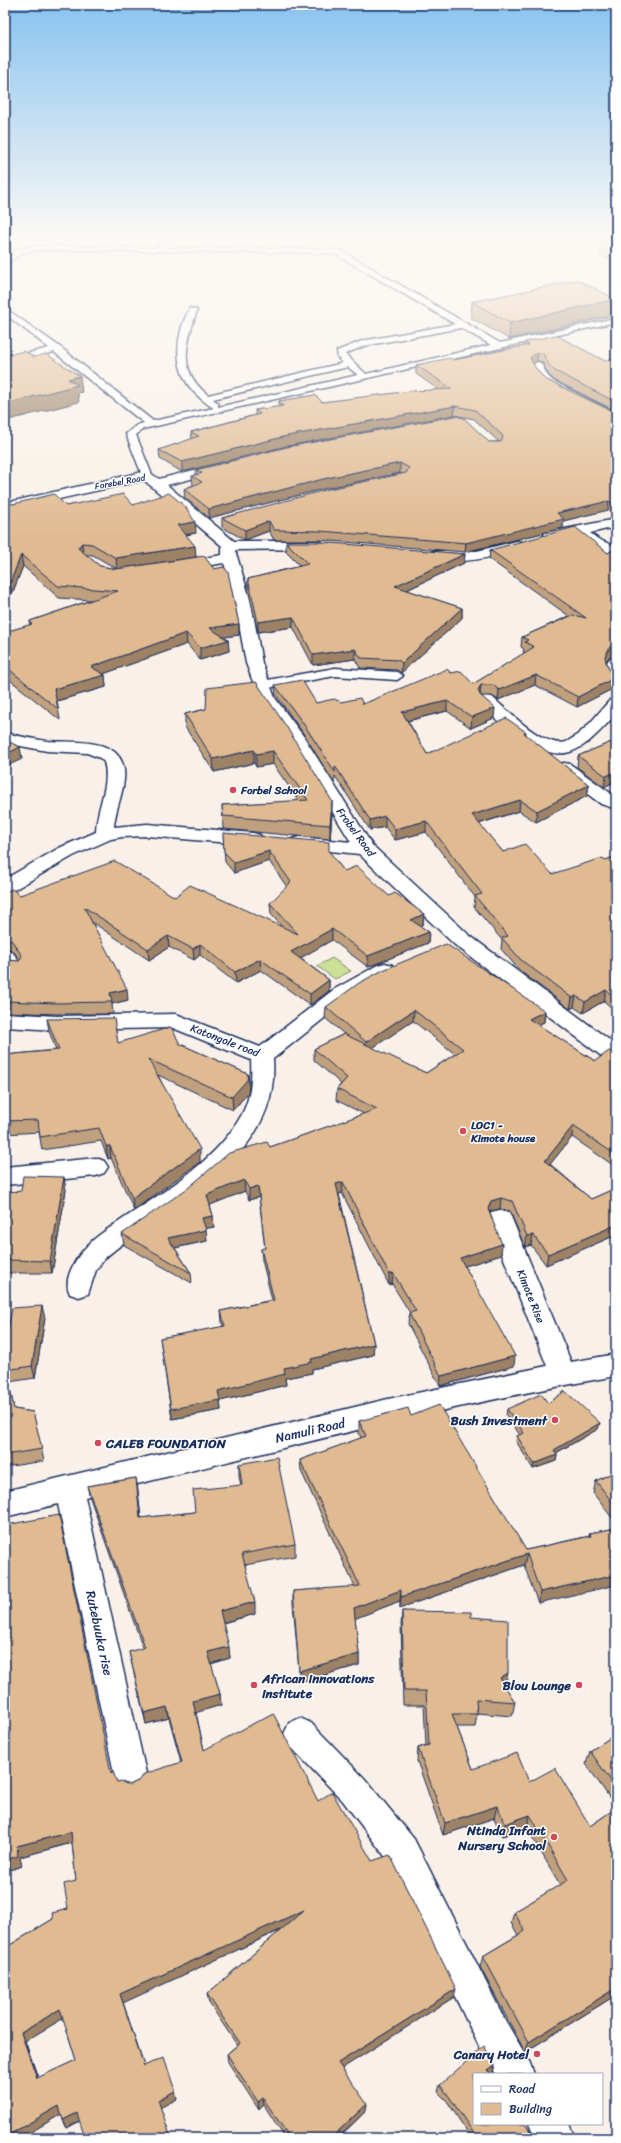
<svg xmlns="http://www.w3.org/2000/svg" width="621" height="2143" font-family="Sriracha,sans-serif">
<style>
.green{fill:#cce196;stroke:#74887a}
.lines{fill:none;stroke-linecap:round;stroke-linejoin:round}
.lane-casing{stroke:#1b2f5e;stroke-width:3}
.street-casing{stroke:#1b2f5e;stroke-width:3}
.lane{fill:#fff;fill-rule:evenodd}
.street{fill:#fff;fill-rule:evenodd}
.wall{fill:#c1a07d;stroke:#1b2f5e;fill-rule:evenodd}
.shaded-wall{fill:#9d8266;stroke:#1b2f5e}
.building{fill:#e0ba91;stroke:#1b2f5e;fill-rule:evenodd}
.poi-dot{fill:#d1495b;stroke:#fff;stroke-width:1.5}
.labels{text-anchor:middle;stroke-width:3;stroke-linejoin:round;paint-order:stroke}
.far-street-label{font-size:9px;fill:#1b2f5e;stroke:#fff}
.poi-label{font-size:11px;font-weight:bold;fill:#1b2f5e;stroke:#fff;text-anchor:start}
.street-label{font-size:11px;fill:#1b2f5e;stroke:#fff}
.near-poi-label{font-size:13px;font-weight:bold;fill:#1b2f5e;stroke:#fff;text-anchor:end}
.near-street-label{font-size:13px;fill:#1b2f5e;stroke:#fff}
</style>
<rect width="100%" height="100%" fill="#f9f1e9"/>
<filter id="ink" filterUnits="userSpaceOnUse"><feTurbulence type="fractalNoise" baseFrequency=".025" numOctaves="2"/><feDisplacementMap in="SourceGraphic" scale="8" xChannelSelector="R" yChannelSelector="G"/><feConvolveMatrix kernelMatrix="1 2 1 2 8 2 1 2 1" color-interpolation-filters="sRGB"/></filter>
<g filter="url(#ink)">
<path class="green" d="M332,958l19,13 -16,8 -18,-13z"/>
<g class="lines">
<g class="lane-casing">
<g id="lane">
<path d="M161,238h8l-3,10 158,1 18,2 158,92 116,-25v4l-473,107 -7,6 16,40 -5,3 -5,-3 -16,-41 11,-9 7,-2 -90,-71 -49,13v-6l44,-11 -44,-34v-6l55,39 93,74 61,-13c-5,-2 -10,-7 -15,-11 -27,-23 -25,-60 -9,-89l7,2c-10,33 -21,60 11,85l135,-32 -5,-5 -1,-7 25,-10 93,-17 -118,-69 -13,-2 -287,-3 -16,3 -16,13v-7c9,-11 19,-12 32,-13l121,2zM461,328l30,17 -125,29 -21,-20 19,-8zM348,367l10,8 -140,32v-4l-5,-4z"/>
<path d="M335,668l62,4 6,4 -6,4 -62,-4 -73,13 -6,-4 6,-4z"/>
<path d="M5,948c8,2 14,13 18,20l-2,3h-10l-6,-7z"/>
</g>
</g>
<g class="street-casing">
<g id="street">
<path d="M537,362l4,1 6,12 6,6 63,32v9l-71,-35 -9,-10 -5,-11z"/>
<path d="M225,462l7,4 -2,3 -63,16 67,56h82l5,1 2,3 -2,3 -5,1 -81,1 16,52 11,61 13,35 29,39 68,108 97,90 147,110v19l-8,-3 -153,-116 -96,-91 -67,-7 -2,-4 2,-4 7,-2 52,5 -64,-104 -28,-40 -13,-35 -11,-61 -11,-39 -44,7 -5,-1 -2,-3 2,-3 5,-1 42,-7v-9l-78,-66 -139,31v-8l142,-32 12,8z"/>
<path d="M616,519v8l-26,6 8,6 18,8v9l-28,-11 -13,-10 -25,5 -5,-1 -2,-3 2,-3 5,-1z"/>
<path d="M517,541l5,1 2,3 -2,3c-29,9 -61,18 -91,10l-2,-3 2,-3 5,-1h41z"/>
<path d="M616,656v27l-6,-2c-6,-9 -7,-14 0,-23z"/>
<path d="M486,696l6,1c15,13 56,55 76,44 17,-9 29,-27 42,-41l6,-1v15c-35,39 -54,56 -102,19 -12,-9 -28,-20 -36,-32l2,-4z"/>
<path d="M5,733c14,3 28,6 42,8 24,2 73,-5 77,29 2,19 -9,38 -10,57l33,-3 106,9 7,2 2,4 -2,4 -7,2 -106,-9 -25,1 -11,2 -38,17 -61,35 -7,2v-14l54,-31 37,-16c0,-24 15,-47 8,-70l-4,-4 -13,-5 -40,-2 -42,-8z"/>
<path d="M564,763l6,1 46,33v12l-15,-5 -43,-32 -3,-4 3,-4z"/>
<path d="M385,963l7,2 3,5 -3,5 -45,25 -74,59c8,102 -104,143 -168,199l-9,12 -8,24 -9,3 -9,-3c-8,-15 6,-36 17,-48 11,-12 26,-20 39,-29 40,-27 91,-57 115,-101 10,-18 11,-36 10,-56l-78,-32 -116,2 -52,-3v-14l52,3 119,-2 84,33 73,-57 45,-25z"/>
<path d="M96,1158l8,3 4,6 -4,6 -8,3 -91,9v-18z"/>
<path d="M500,1210l9,2 3,7 59,143 45,-8v22c-179,31 -355,78 -531,121l62,281 -5,11 -11,5 -11,-5 -5,-11 -57,-274 -53,13v-26l383,-92 159,-33 -59,-147 3,-7z"/>
<path d="M300,1718l11,5 54,56 49,60 91,181 24,41 5,13h-38l-17,-28 -89,-183 -47,-62 -54,-56 -5,-11 5,-11z"/>
<path d="M529,2124h40l6,14h-40z"/>
</g>
</g>
<use href="#lane" class="lane"/>
<use href="#street" class="street"/>
</g>
<g class="wall">
<path d="M616,241v21l-16,-6 1,-8z"/>
<path d="M472,302l143,13 -106,24 -38,-21z"/>
<path d="M525,342l80,19 11,-4v54l-62,-31 -6,-6 -6,-12 -5,-1 -4,3 3,5 9,10 71,34v104l-8,-7 -45,11v7l-98,24 -145,-12h-46l-5,-9 -24,9 -23,-13v-9l180,-44 -2,-1 -73,15 -118,30 -24,-20 -1,-9 9,-4 -1,-9 4,-1v-5l293,-28h10l-25,-23 -20,-4 -167,31 -105,26 -22,-13 -1,-9 33,-11 -1,-7 64,-17v-5l24,-3v-6l43,1 117,-12 -23,-16v-9l38,-5 70,-14z"/>
<path d="M5,502l8,2 53,2 67,-1 63,28 -10,2 10,22 43,67v11l-15,2 4,3 1,11 -29,9 -13,-16 -84,30 2,1 1,12 -49,14 3,19 -55,-44v-44l25,-7v-4l61,-21 -32,-2 -36,-32 -11,28h-7zM86,555h7l24,14 -17,-3z"/>
<path d="M286,542l179,12 -1,9 -57,27 55,18v10l-61,55 -4,-3 -37,-2 -5,-9 -42,6 -20,-38 -35,5 -10,-43v-10l52,-13 -14,-14z"/>
<path d="M616,548v107l-7,2 -3,6 4,9 6,2v13l-39,20 -42,-22 -37,15 -6,-4h-12l14,22 -23,10 -24,-17 -39,10 19,33 99,-22v3l63,50 -2,11 -51,26 -17,-11 -40,13 24,28 49,22 54,-14 10,-4v156l-12,-11 -21,12 -9,-6 -4,2 -50,-38 -19,-22 1,-9 -28,-33 1,-10 -49,-65 -31,8 -10,-13 -15,3 -35,-54 -1,7 -29,-47 -29,-41 -1,-10 41,18 25,-1 22,2 88,-31 22,11 52,-31 -2,-1 1,-3 -3,-2 1,-10 47,-21 -80,-57 1,-9 118,3z"/>
<path d="M256,682l76,132 -2,25 -107,-10 -1,-24 77,-4 -26,-37 -17,3 -2,-4 -40,9 -29,-45v-13l21,-5z"/>
<path d="M616,717v10h-2z"/>
<path d="M616,740v43l-2,-1 -10,5 -27,-20 1,-11z"/>
<path d="M223,833l106,19 15,19 45,25 35,18 -1,10 -3,2 9,6 -1,11 -60,24 -36,-27 -32,18 29,22v11l-19,14 -49,-35 -25,13 -36,-28 -6,5 -25,-13 -20,13 -57,-38 36,78 -16,4 1,10h-56l-52,-2v-52l14,1 1,-1 -6,-8 -8,-5h-1v-55l15,3 155,2 107,30 -11,-13 -1,-11 17,-16 -18,-26 -35,12 -9,-11z"/>
<path d="M326,1007l219,4 -1,11 -6,3 57,36 21,-8v114l-44,-30 -22,27 41,35 25,-11v47l-70,30 -15,-20 -6,2 -15,-36 -10,-2 -10,2 11,44 -36,11 49,100 -74,20 -32,-62 1,-11h1l-18,-29 -3,1 -47,-92 -3,1 35,150 -1,11 -61,14v4l-27,5 1,7 -66,16 1,9 -49,9 -12,-81 63,-11 -1,-5 -1,-11 51,-11 -10,-40 -1,-11h4l-6,-52 -10,3 -4,-9 -35,14 3,11 1,11 -9,1 2,13 -32,7 16,25 1,10 -68,-38 -2,-11 148,-87 94,-33 -28,-14 1,-11 4,-5 -27,-24v-11l30,-15 -19,-16zM413,1021l42,33 -29,19 -54,-25z"/>
<path d="M47,1019l71,24 62,1 68,30 1,12 -1,7 -15,17 -75,-35 42,87 -66,48 -23,-52 -3,1 -7,-18 -59,9 -3,-18 -34,2v-79l51,-5 -7,-19z"/>
<path d="M66,1190l-14,83h-47v-81z"/>
<path d="M45,1318l-10,60 -26,4 5,27 19,3 11,49 -39,6v-132z"/>
<path d="M548,1403l52,20 -2,6 -42,24 1,2 -1,6 -23,8 -17,-28 1,-5 3,-1 -14,-20 1,-6z"/>
<path d="M411,1416l115,134 63,-14 1,-3 26,-5 -78,75 -14,-38 -124,43v-7l-45,17 4,36v11l-59,17 -7,-79v-12l62,-4 -54,-116 -1,-11 61,-22 -2,-5v-12z"/>
<path d="M239,1464l56,80v12l-50,9 10,49 -32,9 7,35 -19,6 9,30 1,11 -25,7 8,38 114,51 54,60 82,136 -112,71 24,43 -28,27h-53l-21,-33 -5,5 -31,-48 -1,-8 10,-9 -28,-42 -2,-9 74,-64 -158,72 21,64 31,25 2,8 -97,22 -13,7 -4,-8 -2,-6 -40,24 -11,-193 43,-26 15,-10 8,-28 -4,-38 -52,14 2,9 -17,6v-337l107,238 5,9 12,3 52,-23 -12,-44 -23,6 -17,-72 14,-4 -53,-150 -3,-12 49,-8 5,40 54,-6 46,-27 -2,-8zM63,2018l13,42 -38,18 -13,-37z"/>
<path d="M616,1471v52l-23,-30 3,-12z"/>
<path d="M402,1611l69,6 34,70 10,15 -3,14 -35,-3 -2,14h-18l16,42 56,13 61,44 26,-18v187l-91,57 -45,-85 3,-11 35,-21 -7,-12 3,-11 46,-27 -33,-57 -25,8 -8,-18 -51,17 -26,-74 1,-13 8,-3 -2,-40h-21l-2,-80z"/>
<path d="M616,1734v73l-30,-43 4,-13z"/>
<path d="M495,2065l-2,7 -3,2 45,64h-64l-24,-37 -9,-9 2,-7z"/>
</g>
<g class="shaded-wall">
<path d="M616,299l-1,16 -106,24 1,-16z"/>
<path d="M538,352l-1,9 -7,6v-9z"/>
<path d="M80,376l2,16 -4,1 1,9 -74,19v-17l63,-25z"/>
<path d="M455,406l-1,9 -167,31 -105,26v-10l105,-26z"/>
<path d="M400,463v10l-73,15 -118,30v-9l118,-31z"/>
<path d="M609,501l-1,9 -45,11v7l-98,24 1,-9 91,-30z"/>
<path d="M269,521v10l-24,9v-10z"/>
<path d="M195,522l1,11 -17,3 -1,-11z"/>
<path d="M82,543l1,12 -5,-7z"/>
<path d="M195,546l1,11 -79,12 -1,-11z"/>
<path d="M465,554l-1,9 -70,33 1,-10z"/>
<path d="M21,555l2,11 -11,28 -2,-11z"/>
<path d="M462,608v10l-61,55 1,-10z"/>
<path d="M293,617v10l-35,5v-10z"/>
<path d="M239,624v11l-28,4 -1,-11z"/>
<path d="M186,633l1,11 -95,34 -1,-11z"/>
<path d="M228,640l1,11 -29,9v-12z"/>
<path d="M616,645v10l-7,2 -5,9 1,-10 5,-9z"/>
<path d="M355,649v10l-42,6v-10z"/>
<path d="M105,675l1,12 -50,14 -2,-12z"/>
<path d="M536,675l-1,10 -37,15 1,-10z"/>
<path d="M616,677v10l-39,20 1,-10z"/>
<path d="M481,685l-1,11 -2,-6z"/>
<path d="M447,701v10l-45,11v-10z"/>
<path d="M495,708l-1,10 -23,10 1,-11z"/>
<path d="M20,747l2,12 -17,8v-12z"/>
<path d="M254,750v13l-40,9 -1,-13z"/>
<path d="M273,751v13l-17,3v-13z"/>
<path d="M616,771l-2,11 -10,5 2,-11z"/>
<path d="M589,785l-2,11 -51,26 1,-11z"/>
<path d="M520,800l-1,11 -48,15 1,-11z"/>
<path d="M332,801v13l-2,25v-14z"/>
<path d="M385,816v11l-15,3v-10z"/>
<path d="M426,821v11l-31,8v-11z"/>
<path d="M269,851v10l-35,12v-11z"/>
<path d="M424,914l-1,10 -12,7v-11z"/>
<path d="M332,929v11l-40,23 -1,-11z"/>
<path d="M429,932l-1,11 -60,24v-11z"/>
<path d="M168,936l1,11 -20,13 -1,-11z"/>
<path d="M200,944v11l-6,5 -1,-11z"/>
<path d="M260,959l1,11 -25,13 -1,-11z"/>
<path d="M329,980v11l-19,14v-11z"/>
<path d="M127,989l1,11 -16,4 -2,-11z"/>
<path d="M606,990l-2,11 -21,12 2,-11z"/>
<path d="M576,996l-2,11 -4,2 2,-11z"/>
<path d="M414,1010l-1,11 -48,32 1,-11z"/>
<path d="M545,1011l-1,11 -17,8 2,-11z"/>
<path d="M248,1074l1,12 -1,7 -15,17 -1,-13z"/>
<path d="M573,1126l-1,11 -28,35 1,-11z"/>
<path d="M106,1146h4l1,12 -3,1z"/>
<path d="M200,1149v13l-66,48 -2,-12z"/>
<path d="M64,1177l2,13 -14,83 -2,-12z"/>
<path d="M244,1180l1,11 -37,15 -1,-11z"/>
<path d="M343,1182l-1,11 -6,2v-11z"/>
<path d="M258,1186l1,11 -10,3v-11z"/>
<path d="M501,1198l-1,11 -10,2 -3,9 1,-11 3,-8z"/>
<path d="M213,1216l1,11 -11,2 -1,-11z"/>
<path d="M616,1225v10l-70,30 2,-11z"/>
<path d="M206,1230l1,11 -38,8 -1,-11z"/>
<path d="M533,1235l-2,10 -6,2 2,-11z"/>
<path d="M502,1244l-1,11 -42,13 1,-10z"/>
<path d="M393,1273l-1,11 -3,1v-11z"/>
<path d="M42,1306l3,12 -10,60 -3,-12z"/>
<path d="M374,1344l-1,11 -61,14v4l-27,5 1,7 -66,16 1,9 -49,9 -1,-10 47,-18 93,-32z"/>
<path d="M515,1356l-1,10 -74,20 1,-10z"/>
<path d="M600,1423l-2,6 -46,26 2,-5z"/>
<path d="M557,1455l-1,6 -23,8 1,-5z"/>
<path d="M136,1478l2,12 4,40 -2,-12z"/>
<path d="M527,1554l-3,11 -124,43 1,-11z"/>
<path d="M616,1575v10l-78,18 2,-11z"/>
<path d="M401,1590l-1,11 -46,18v-11z"/>
<path d="M255,1602v12l-34,9 -1,-12z"/>
<path d="M229,1647l1,11 -20,6 -2,-12z"/>
<path d="M359,1654v11l-59,17 -1,-11z"/>
<path d="M508,1673l-3,14 -5,-9z"/>
<path d="M220,1694l1,11 -26,8 -2,-12z"/>
<path d="M167,1707l2,11 -23,6 -2,-11z"/>
<path d="M497,1806l-3,12 -51,17 2,-12z"/>
<path d="M530,1815l-3,13 -25,8 3,-12z"/>
<path d="M71,1832l3,10 -54,15 2,9 -17,6v-12l12,-14z"/>
<path d="M304,1910v9l-181,84 -3,-9z"/>
<path d="M616,1988v7l-91,57 4,-10z"/>
<path d="M456,1989l-2,8 -116,74v-8z"/>
<path d="M60,2009l4,9 -39,23 16,45 -4,-8 -16,-45z"/>
<path d="M495,2065l-2,7 -3,2 -2,-4z"/>
<path d="M175,2091l2,8 -17,9 -2,-8z"/>
<path d="M263,2098l1,7 -5,5 -1,-8z"/>
<path d="M367,2104l-1,7 -28,27h-7z"/>
<path d="M59,2106l4,7 -42,25h-16v-1z"/>
<path d="M77,2113l4,7 -14,8 -4,-8z"/>
</g>
<g class="building">
<path d="M602,239l14,2v12l-15,-5z"/>
<path d="M577,280l39,19 -106,24 -38,-21z"/>
<path d="M556,335l49,26 11,-4v45l-61,-31 -6,-6 -6,-11 -5,-2 -8,6 6,11 9,10 71,34v94l-7,-6 -52,12 7,6 -98,24 -146,-12 -46,-1 -5,-9 -24,9 -23,-12 107,-29 77,-16 3,-5 -9,-5 -73,15 -118,31 -25,-20 18,-7 -10,-6 10,-3 -6,-3 91,-23 168,-31 9,2 25,24h12l2,-5 -2,-3 -26,-24 -20,-4 -168,30 -105,26 -23,-12 40,-14 -8,-4 69,-18 -5,-4 28,-4 -4,-5 36,-6 7,7 89,-11 41,-2 -36,-24 34,-7 4,2 75,-15 -4,-3z"/>
<path d="M24,351l10,6 12,-3 34,22 -12,3 10,6 -73,19v-48z"/>
<path d="M169,493l16,13 10,16 -17,3 17,21 -79,12 -24,-14 -10,-1 -4,5 22,18 16,3 88,-13 10,13 10,-2 4,5 11,52 -29,4 18,12 -28,8 -14,-15 -95,34 14,8 -51,14 4,20 -53,-43v-34l27,-8 -2,-3 88,-30 -60,-5 -37,-31 -11,28 -5,-1v-80l8,2 41,-10 12,12 57,-12 10,11z"/>
<path d="M575,527l33,26 8,-5v97l-6,2 -5,9 1,6 4,10 6,2v3l-38,20 -42,-22 -37,15 -6,-5h-12l-3,5 2,5 15,13 -23,9 -25,-16 -45,11 25,42 79,-36 20,14 -2,1 65,52 -52,26 -17,-11 -48,15 31,37 22,-8 27,30 50,-16 4,2 10,-4v143l-10,-9 -21,12 -9,-6 -4,2 -51,-38 -19,-22 6,-2 -33,-40 7,-2 -56,-73 -31,8 -10,-13 -15,4 -35,-54v6l-30,-46 -30,-41 27,-5 14,23 18,-4 7,3 19,-4 3,6 84,-35 4,4 10,-2 12,13 61,-37 -9,-5 3,-2 -6,-3 51,-22 13,3 -96,-68z"/>
<path d="M286,542h34l145,12 -70,32 67,22 -60,55 -4,-3 -37,-2 -6,-9 -42,6 -20,-38 -35,5 -10,-43 60,-15z"/>
<path d="M256,682l30,44 46,75 -2,24 -107,-9 -1,-11 86,-5 -35,-49 -17,3 -2,-4 -41,9 -28,-45 21,-5 1,-21z"/>
<path d="M5,740l15,7 -15,8z"/>
<path d="M616,740v32l-10,4 -28,-20z"/>
<path d="M223,833l106,9v9l15,20 13,-5 32,30 6,-3 29,21 -13,6 18,12 -61,24 -36,-27 -41,23 38,28 -19,14 -50,-35 -25,13 -35,-28 -7,5 -25,-13 -20,13 -64,-42 43,82 -17,4 2,9 -57,1 -50,-2v-41l14,1 3,-5 -10,-15 -7,-4v-45l7,-3 8,6 95,-34 60,36 15,-12 108,49 -28,-31 21,-21 -22,-31 -35,11 -10,-10z"/>
<path d="M446,944l99,67 -16,8 66,42 14,-10 7,2v102l-43,-29 -28,35 46,38 25,-11v37l-68,29 -15,-19 -6,1 -15,-35 -11,-3 -10,3 -3,8 14,35 -42,14 55,98 -74,20 -32,-63 7,-2 -23,-38 -4,1 -46,-92 -7,2 38,160 -63,15 1,3 -28,6 1,6 -67,17 2,9 -49,9 -11,-71 65,-12 -4,-15 53,-11 -13,-51 4,-1 -7,-62 -9,3 -5,-9 -37,15 6,21 -11,2 4,12 -38,8 23,35 -69,-39 66,-46 41,-35 38,-11 3,5 107,-38 -40,-20 10,-11 -33,-29 30,-15 82,39 37,-24 -49,-39 -48,32 -40,-35 33,-24 24,-13z"/>
<path d="M114,1018l4,25 53,-16 9,17 68,30 -1,6 -15,17 -84,-38 52,90 -68,49 -22,-52h-4l-7,-18 -59,9 -2,-17 -33,1v-66l54,-5 -12,-31z"/>
<path d="M23,1176l41,1 -14,84 -45,-1v-68l16,-1z"/>
<path d="M42,1306l-10,60 -26,4 8,39 19,3 9,37 -37,6v-120h2l5,-27z"/>
<path d="M565,1391l35,32 -46,27 3,5 -23,9 -17,-28 7,-3 -17,-24 34,-15 7,9z"/>
<path d="M439,1405l87,145 65,-14 -1,-3 26,-5v47l-76,17 -13,-38 -126,43v-7l-47,18 5,46 -60,17 -6,-80 67,-5 -60,-126 66,-24 -7,-15 49,-13 3,8z"/>
<path d="M277,1457l18,87 -53,10 13,48 -35,9 9,36 -21,5 12,42 -27,7 11,49 69,-37 45,88 14,-9 40,69 18,-6 66,134 -118,74 29,41 -36,34h-41l-27,-40 -5,4 -31,-48 13,-11 -33,-49 97,-84 -184,84 24,72 20,-9 11,34 -17,9 13,38h-86l-8,-25 -14,7 -4,-14 -54,31v-202l5,10 43,-26 -1,-6 16,-4 -4,-25 12,-3 -5,-49 -54,14 1,10 -13,4v-325l2,-1 -1,-9 53,-10 52,258 2,-1 4,10 3,-1 9,4 11,-5 4,-6 38,-12 -15,-55 -23,6 -15,-61 16,-5 -58,-161 49,-8 4,40 55,-6 -2,-22 49,-5 -3,-21zM60,2009l16,51 -39,18 -16,-45z"/>
<path d="M616,1471v36l-20,-26z"/>
<path d="M402,1611l69,1v5l37,3v53l-8,5 15,24 -39,-3 1,15h-25l21,55 44,-16 12,29 26,-14 35,58 26,-18v180l-87,54 -46,-86 42,-25 -11,-19 54,-32 -38,-65 -25,9 -8,-18 -52,17 -27,-75 11,-3 -3,-54h-22z"/>
<path d="M616,1734v54l-26,-37z"/>
<path d="M484,2046l11,19 -7,5 2,4h-16v50h51l10,14h-58l-29,-43 -8,-10z"/>
</g>
</g>
<linearGradient id="sky" x2="0" y2="1"><stop stop-color="#89c3f0"/><stop offset="0.44" stop-color="#fcf9f5"/><stop offset="1" stop-color="#fcf9f5" stop-opacity="0"/></linearGradient>
<rect width="621" height="538" fill="url(#sky)"/>
<g class="poi-dot">
<circle cx="233" cy="790" r="4"/>
<circle cx="463" cy="1131" r="4"/>
<circle cx="555" cy="1420" r="4"/>
<circle cx="98" cy="1443" r="4"/>
<circle cx="254" cy="1685" r="4"/>
<circle cx="579" cy="1685" r="4"/>
<circle cx="554" cy="1837" r="4"/>
<circle cx="537" cy="2054" r="4"/>
</g>
<g class="labels">
<g class="far-street-label">
<text transform="translate(120 482) rotate(-10)" y="3">Forebel Road</text>
</g>
<g class="poi-label">
<text x="241" y="794">Forbel School</text>
<text x="471" y="1129">LOC1 -<tspan x="471" dy="13">Kimote house</tspan></text>
</g>
<g class="street-label">
<text transform="translate(356 832) rotate(54)" y="4">Frobel Road</text>
<text transform="translate(225 1040) rotate(21)" y="4">Katongole road</text>
<text transform="translate(531 1296) rotate(68)" y="4">Kimote Rise</text>
</g>
<g class="near-poi-label">
<text x="547" y="1425">Bush Investment</text>
<text x="106" y="1448" text-anchor="start">CALEB FOUNDATION</text>
<text x="262" y="1683" text-anchor="start">African innovations<tspan x="262" dy="15">institute</tspan></text>
<text x="571" y="1690">Blou Lounge</text>
<text x="546" y="1835">Ntinda Infant<tspan x="546" dy="15">Nursery School</tspan></text>
<text x="529" y="2059">Canary Hotel</text>
</g>
<g class="near-street-label">
<text transform="translate(310 1430) rotate(-13)" y="5">Namuli Road</text>
<text transform="translate(100 1633) rotate(78)" y="5">Rutebuuka rise</text>
</g>
</g>
<rect width="621" height="2143" fill="none" stroke="#fff" stroke-width="20"/>
<rect x="10" y="10" width="601" height="2123" fill="none" stroke="#1b2f5e" stroke-width="1.5" filter="url(#ink)"/>
<rect x="473" y="2073" width="130" height="52" fill="#ffffff" stroke="#a4acbf"/>
<rect x="481" y="2086" width="20" height="6" fill="#ffffff" stroke="#a4acbf"/>
<text x="509" y="2093" font-size="12" fill="#1b2f5e">Road</text>
<rect x="481" y="2103" width="20" height="12" fill="#e0ba91" stroke="#a4acbf"/>
<text x="509" y="2113" font-size="12" fill="#1b2f5e">Building</text>
</svg>
